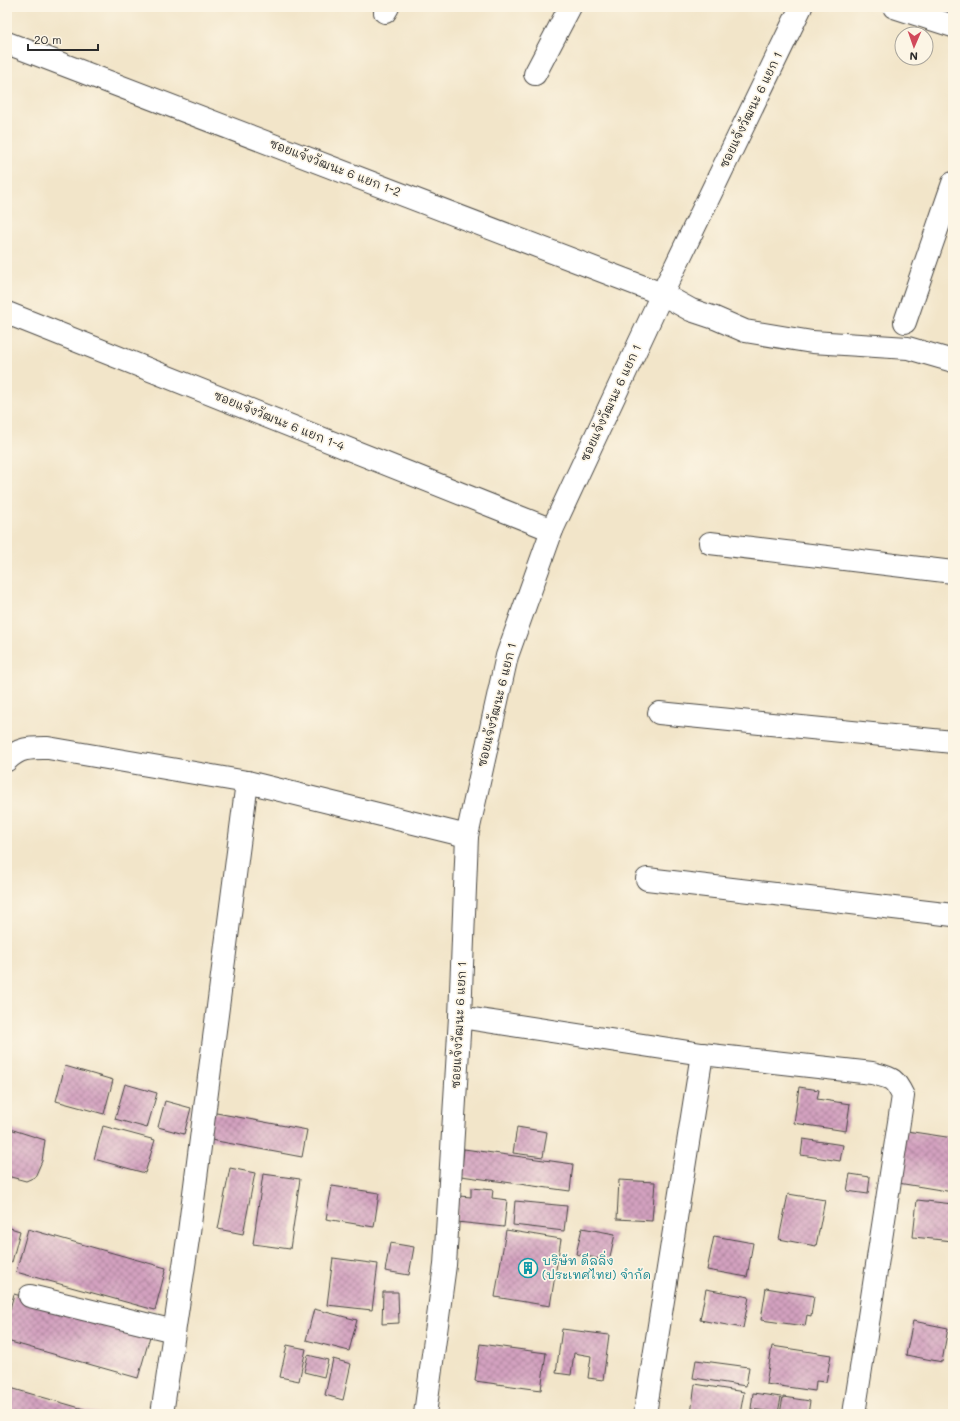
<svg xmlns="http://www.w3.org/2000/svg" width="960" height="1421" font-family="Mali,'Playpen Sans Thai',sans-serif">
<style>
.building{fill:url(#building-cross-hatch)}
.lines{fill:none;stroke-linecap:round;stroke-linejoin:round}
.minor-casing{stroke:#494743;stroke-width:24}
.minor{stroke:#fff;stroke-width:22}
.labels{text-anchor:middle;stroke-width:3.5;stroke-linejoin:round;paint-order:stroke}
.street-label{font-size:12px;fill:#2b2b2b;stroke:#fcf5e5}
.culture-label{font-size:12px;fill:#0d838f;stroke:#fcf5e5;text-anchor:start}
</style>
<defs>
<pattern id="building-cross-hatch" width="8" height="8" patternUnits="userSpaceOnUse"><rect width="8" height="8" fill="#d3a1bf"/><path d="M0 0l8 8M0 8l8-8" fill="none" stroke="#ab839b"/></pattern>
</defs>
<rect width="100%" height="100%" fill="#fcf5e5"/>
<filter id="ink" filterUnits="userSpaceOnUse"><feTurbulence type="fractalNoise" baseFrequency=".025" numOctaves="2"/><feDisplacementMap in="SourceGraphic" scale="8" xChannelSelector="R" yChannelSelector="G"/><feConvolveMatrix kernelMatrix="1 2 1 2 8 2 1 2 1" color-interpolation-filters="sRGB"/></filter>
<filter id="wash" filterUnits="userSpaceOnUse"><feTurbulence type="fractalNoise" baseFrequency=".012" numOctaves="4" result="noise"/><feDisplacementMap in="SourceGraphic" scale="16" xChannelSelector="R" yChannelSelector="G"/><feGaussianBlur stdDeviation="0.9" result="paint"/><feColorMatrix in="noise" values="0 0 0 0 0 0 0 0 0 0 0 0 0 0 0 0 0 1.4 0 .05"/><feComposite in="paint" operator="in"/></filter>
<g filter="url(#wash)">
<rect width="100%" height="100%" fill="#f2e5c9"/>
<g id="blocks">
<g class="building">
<path d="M65,1066l48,14 -9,34 -48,-13z"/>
<path d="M125,1084l32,9 -10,35 -32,-9z"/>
<path d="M799,1087l20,3 -2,9 33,5 -4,27 -52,-8z"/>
<path d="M165,1101l26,7 -7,26 -26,-7z"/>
<path d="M211,1112l96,18 -5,27 -96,-18z"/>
<path d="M103,1126l52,14 -10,33 -51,-14z"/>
<path d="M517,1127l30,5 -4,25 -30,-4z"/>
<path d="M7,1128l38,12 -3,21 -7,16 -9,4 -19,-5z"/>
<path d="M900,1130l53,8v54l-61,-10z"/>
<path d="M803,1139l40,6 -3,16 -39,-6z"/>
<path d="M464,1149l109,15 -3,27 -109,-15z"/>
<path d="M230,1168l25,5 -12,61 -25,-5z"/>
<path d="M263,1174l37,5 -10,70 -37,-5z"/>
<path d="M850,1174l20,3 -2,17 -21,-3z"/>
<path d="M619,1180l36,2 -3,39 -35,-2z"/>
<path d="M332,1186l47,7 -5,34 -48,-8z"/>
<path d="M471,1188l22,2 -1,8 15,2 -3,27 -47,-5 2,-26 12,1z"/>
<path d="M788,1194l37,6 -9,46 -37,-7z"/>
<path d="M917,1200l36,4v37l-40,-4z"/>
<path d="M515,1201l52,5 -3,25 -51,-6z"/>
<path d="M7,1227l13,4 -8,31 -5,-2z"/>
<path d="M582,1228l33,6 -6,27 -33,-7z"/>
<path d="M28,1229l138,39 -11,42 -139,-38z"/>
<path d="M506,1230l55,9 -11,67 -55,-9z"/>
<path d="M714,1236l39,7 -6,34 -40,-7z"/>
<path d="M390,1243l24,4 -5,28 -24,-4z"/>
<path d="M333,1258l45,6 -6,46 -45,-5z"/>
<path d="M766,1288l48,8 -3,20 -4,-1 -2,11 -44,-6z"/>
<path d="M706,1289l43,8 -6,31 -43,-8z"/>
<path d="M383,1292h15l1,31 -17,1z"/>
<path d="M14,1294l137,39 -13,45 -131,-37v-21z"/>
<path d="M314,1309l43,11 -8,31 -43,-11z"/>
<path d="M913,1321l35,7 -6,34 -36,-7z"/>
<path d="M562,1329l47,6 -6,45 -15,-2 3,-22 -17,-3 -3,22 -15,-2z"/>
<path d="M480,1344l66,9 -5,37 -66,-9z"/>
<path d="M287,1345l19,4 -7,32 -19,-4z"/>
<path d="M772,1346l59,9 -5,27 -10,-1 -1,10 -49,-7z"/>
<path d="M308,1355l20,5 -4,17 -20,-5z"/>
<path d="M333,1359l18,5 -8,36 -18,-5z"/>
<path d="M696,1360l53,7 -3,19 -53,-8z"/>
<path d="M695,1384l49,8 -4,22h-49z"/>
<path d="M7,1387l94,27h-94z"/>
<path d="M753,1393l28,4 -3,16 -27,-4z"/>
<path d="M783,1397l27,4 -2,13h-28z"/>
</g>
</g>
</g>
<g filter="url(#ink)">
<use href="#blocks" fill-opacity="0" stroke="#494743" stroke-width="1"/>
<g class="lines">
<g class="minor-casing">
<g id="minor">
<path d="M894,7l59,19"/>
<path d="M385,12l3,-5"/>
<path d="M7,43l655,251 29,16 24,8 30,13 67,11 96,6 45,13"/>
<path d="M535,74l35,-67"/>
<path d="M7,313l545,217"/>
<path d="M905,322l48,-139"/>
<path d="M710,543l243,29"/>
<path d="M659,713l294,29"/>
<path d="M7,760c13,-13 24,-12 41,-12l199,34 220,54"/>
<path d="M647,879l306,36"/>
<path d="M460,1017l242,37 170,19c19,5 22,4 31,23l-49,318"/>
<path d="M30,1296l144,35"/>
<path d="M162,1414l27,-182 58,-450"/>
<path d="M425,1414l20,-149 15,-248 7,-181 40,-180 45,-126 110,-236 139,-287"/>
<path d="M645,1414l57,-360"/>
</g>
</g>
<use href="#minor" class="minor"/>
</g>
</g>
<defs>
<g id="building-ring" transform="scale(1)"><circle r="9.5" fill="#fcf5e5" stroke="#0f9aa8" stroke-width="1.5"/><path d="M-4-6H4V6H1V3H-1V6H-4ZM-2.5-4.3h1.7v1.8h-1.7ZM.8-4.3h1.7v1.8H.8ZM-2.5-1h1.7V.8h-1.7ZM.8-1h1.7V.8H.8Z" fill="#0f9aa8"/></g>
</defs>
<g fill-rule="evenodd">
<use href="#building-ring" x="528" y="1268"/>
</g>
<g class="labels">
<g class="street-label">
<text transform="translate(751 110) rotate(-64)" y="4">ซอยแจ้งวัฒนะ 6 แยก 1</text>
<text transform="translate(335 168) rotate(21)" y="4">ซอยแจ้งวัฒนะ 6 แยก 1-2</text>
<text transform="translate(611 403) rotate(-65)" y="4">ซอยแจ้งวัฒนะ 6 แยก 1</text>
<text transform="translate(279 421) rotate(22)" y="4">ซอยแจ้งวัฒนะ 6 แยก 1-4</text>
<text transform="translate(497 705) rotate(-76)" y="4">ซอยแจ้งวัฒนะ 6 แยก 1</text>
<text transform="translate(459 1025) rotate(-87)" y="4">ซอยแจ้งวัฒนะ 6 แยก 1</text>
</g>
<g class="culture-label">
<text x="542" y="1265">บริษัท ดีลลิ่ง<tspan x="542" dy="14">(ประเทศไทย) จำกัด</tspan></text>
</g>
</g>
<rect width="960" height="1421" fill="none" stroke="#fcf5e5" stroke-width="24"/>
<g transform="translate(914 46) rotate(182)"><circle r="19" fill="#fcf5e5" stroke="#a8a49b"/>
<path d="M0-3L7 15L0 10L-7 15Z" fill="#d1495b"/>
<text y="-6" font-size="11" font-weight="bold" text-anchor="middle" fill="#2b2b2b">N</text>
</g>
<path d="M28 44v6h70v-6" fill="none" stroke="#2b2b2b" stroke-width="2"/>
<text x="34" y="44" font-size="12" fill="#2b2b2b" stroke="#fcf5e5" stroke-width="3" paint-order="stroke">20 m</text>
</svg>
